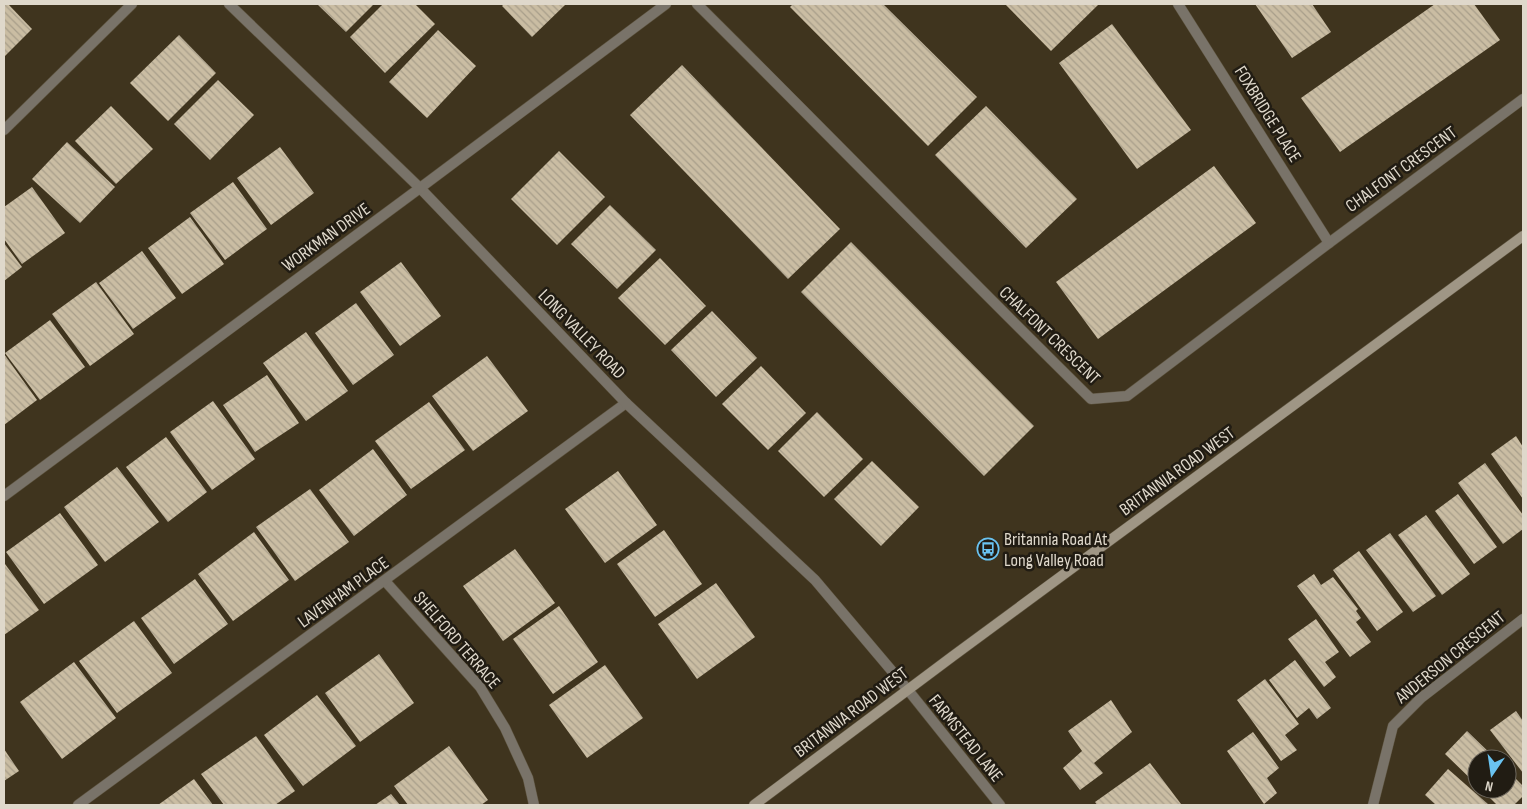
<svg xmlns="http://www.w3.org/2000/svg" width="1527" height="809" font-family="'Sofia Sans Condensed',sans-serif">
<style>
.building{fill:url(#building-back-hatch)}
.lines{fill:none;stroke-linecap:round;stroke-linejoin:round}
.minor-casing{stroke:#5c523d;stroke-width:11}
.tertiary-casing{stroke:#5c523d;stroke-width:11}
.secondary-casing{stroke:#5c523d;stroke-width:11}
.minor{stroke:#797369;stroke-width:10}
.tertiary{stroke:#797369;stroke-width:10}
.secondary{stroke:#9f9685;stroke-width:10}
.labels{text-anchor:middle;stroke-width:5;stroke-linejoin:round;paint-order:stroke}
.street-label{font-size:18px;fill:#dfd8cb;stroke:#211c13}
.poi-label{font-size:18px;fill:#dfd8cb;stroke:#211c13;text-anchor:start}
</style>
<defs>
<pattern id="building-back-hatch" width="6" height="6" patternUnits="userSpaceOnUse" patternTransform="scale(1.25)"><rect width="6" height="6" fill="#cabda3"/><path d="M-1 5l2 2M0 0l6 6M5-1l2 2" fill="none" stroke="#a89e8a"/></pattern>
</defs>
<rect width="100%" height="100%" fill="#3f341e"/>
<g class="building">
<path d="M4,4h4l24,25 -28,28z"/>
<path d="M317,4h57l-28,28z"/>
<path d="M383,4h32l20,20 -50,49 -35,-36z"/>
<path d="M504,4h62l-34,33 -30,-31z"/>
<path d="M793,4h90l94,93 -49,49 -138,-139z"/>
<path d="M1005,4h94l-48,47z"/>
<path d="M1255,4h57l19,28 -39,26z"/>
<path d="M1435,4h39l26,36 -160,112 -39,-54z"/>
<path d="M1112,24l79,106 -54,39 -78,-106z"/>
<path d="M438,30l38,36 -49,52 -38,-36z"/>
<path d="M179,35l37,38 -48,48 -38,-38z"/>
<path d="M682,65l158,164 -52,50 -158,-164z"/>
<path d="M218,80l36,35 -44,45 -36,-36z"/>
<path d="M111,106l42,43 -37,35 -41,-43z"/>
<path d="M986,106l91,93 -51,49 -91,-93z"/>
<path d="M67,142l48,45 -35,36 -48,-44z"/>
<path d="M280,147l34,46 -43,32 -34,-47z"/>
<path d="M559,151l46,46 -48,48 -46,-46z"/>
<path d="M1214,166l42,57 -158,116 -42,-57z"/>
<path d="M233,182l34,47 -42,31 -35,-47z"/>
<path d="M32,187l33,46 -43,31 -18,-25v-32z"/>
<path d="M610,205l46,45 -39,39 -46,-45z"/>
<path d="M190,217l34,47 -42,30 -34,-46z"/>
<path d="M851,242l183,184 -50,50 -183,-184z"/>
<path d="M4,243l18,24 -18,14z"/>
<path d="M142,251l34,47 -43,31 -34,-46z"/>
<path d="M660,258l46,48 -41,39 -47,-47z"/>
<path d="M401,262l40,54 -41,30 -40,-54z"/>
<path d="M96,282l38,52 -44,32 -38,-52z"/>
<path d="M356,303l38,52 -41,30 -38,-52z"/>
<path d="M712,311l45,47 -41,39 -45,-47z"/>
<path d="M50,320l35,47 -45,33 -35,-47z"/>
<path d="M306,332l42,59 -42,30 -43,-58z"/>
<path d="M4,354l33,46 -33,25z"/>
<path d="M487,356l41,55 -55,40 -41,-55z"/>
<path d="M761,366l45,47 -38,37 -46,-46z"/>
<path d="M267,375l32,48 -44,29 -32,-47z"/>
<path d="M213,401l42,58 -43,31 -42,-58z"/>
<path d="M429,402l36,48 -54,39 -36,-48z"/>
<path d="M817,412l46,47 -39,38 -46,-46z"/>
<path d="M1516,436l7,11v52l-32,-45z"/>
<path d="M166,437l41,55 -39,30 -42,-55z"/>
<path d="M373,449l34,46 -53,41 -35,-46z"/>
<path d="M872,461l47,46 -38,39 -47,-47z"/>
<path d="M1485,463l38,52v14l-20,15 -45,-61z"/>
<path d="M117,467l42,55 -54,40 -41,-55z"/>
<path d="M618,471l39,54 -52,38 -40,-54z"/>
<path d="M310,489l39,53 -54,39 -39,-54z"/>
<path d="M1458,494l39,53 -23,17 -39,-53z"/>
<path d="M60,513l38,52 -54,39 -38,-52z"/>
<path d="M1426,515l44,59 -28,21 -44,-60z"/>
<path d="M664,530l38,54 -47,33 -38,-53z"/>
<path d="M254,532l35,48 -56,41 -35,-47z"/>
<path d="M1390,533l46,63 -23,16 -47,-62z"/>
<path d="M515,549l40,54 -52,38 -40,-55z"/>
<path d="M1359,551l44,61 -26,19 -44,-61z"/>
<path d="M5,564l34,46 -35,25v-70z"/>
<path d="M1314,574l7,11 12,-8 25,32 -2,2 5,7 -5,4 15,20 -21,15 -53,-71z"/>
<path d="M195,579l33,45 -54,40 -33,-46z"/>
<path d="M716,583l39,54 -58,42 -39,-55z"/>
<path d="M559,606l39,56 -45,32 -40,-55z"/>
<path d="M1316,619l23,33 -14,10 11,15 -12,10 -36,-48z"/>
<path d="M134,621l38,52 -55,40 -38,-52z"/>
<path d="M379,654l35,49 -54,39 -35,-49z"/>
<path d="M1295,660l36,48 -14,11 -8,-11 -12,10 -28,-38z"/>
<path d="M74,662l42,56 -54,41 -42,-57z"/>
<path d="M605,665l38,53 -56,40 -38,-53z"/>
<path d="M1265,679l34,45 -14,11 12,15 -16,11 -44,-61z"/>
<path d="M317,695l39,51 -53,40 -39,-51z"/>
<path d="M1111,700l21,32 -38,31 9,10 -23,17 -17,-22 19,-17 -14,-20z"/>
<path d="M1516,711l7,10v52l-33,-43z"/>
<path d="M1467,731l29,28h-19v26l-32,-31z"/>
<path d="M1253,732l26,36 -12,10 10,15 -13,11 -37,-53z"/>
<path d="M256,736l39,55 -20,14h-51l-23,-31z"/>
<path d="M449,746l39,54 -7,5h-73l-14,-19z"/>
<path d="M4,749l15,22 -15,10z"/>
<path d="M1150,763l31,41 -84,1 -2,-3z"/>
<path d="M1448,769l41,36h-53l-11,-10z"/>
<path d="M1507,770l16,16v10l-9,9h-17l-16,-16h26z"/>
<path d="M194,779l19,26h-55z"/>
<path d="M391,794l9,11h-25z"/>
</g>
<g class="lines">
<g class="minor-casing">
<g id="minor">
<path d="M697,4c132,131 261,264 394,395l36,-3 202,-153 194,-144"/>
<path d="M1178,4l151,239"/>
<path d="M4,130l128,-126"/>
<path d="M385,581l95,106 25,41 23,50 6,27"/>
<path d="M78,805l548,-402"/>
<path d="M1373,805l20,-79 28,-28 102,-79"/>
</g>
</g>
<g class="tertiary-casing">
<g id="tertiary">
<path d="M229,4l191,184 206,215 189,177 93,110 92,115"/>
<path d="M4,496l416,-308 246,-184"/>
</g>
</g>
<g class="secondary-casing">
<path id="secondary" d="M754,805l199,-149 570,-420"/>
</g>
<use href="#minor" class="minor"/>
<use href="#tertiary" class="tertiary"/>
<use href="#secondary" class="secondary"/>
</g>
<defs>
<g id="bus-ring" transform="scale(1.125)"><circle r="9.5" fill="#211c13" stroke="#6ac3f1" stroke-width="1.5"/><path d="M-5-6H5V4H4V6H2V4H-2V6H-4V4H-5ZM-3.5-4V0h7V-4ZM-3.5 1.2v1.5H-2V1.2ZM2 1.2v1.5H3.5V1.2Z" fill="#6ac3f1"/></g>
</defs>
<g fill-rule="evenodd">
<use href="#bus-ring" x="988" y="549"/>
</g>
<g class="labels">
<g class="street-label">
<text transform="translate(1268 114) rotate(58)" y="6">FOXBRIDGE PLACE</text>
<text transform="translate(1401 169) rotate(-36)" y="6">CHALFONT CRESCENT</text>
<text transform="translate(326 237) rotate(-36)" y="6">WORKMAN DRIVE</text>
<text transform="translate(582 334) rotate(46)" y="6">LONG VALLEY ROAD</text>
<text transform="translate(1050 335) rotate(44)" y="6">CHALFONT CRESCENT</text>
<text transform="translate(1177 471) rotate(-36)" y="6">BRITANNIA ROAD WEST</text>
<text transform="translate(343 592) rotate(-36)" y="6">LAVENHAM PLACE</text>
<text transform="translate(457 640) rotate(49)" y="6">SHELFORD TERRACE</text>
<text transform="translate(1450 657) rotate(-39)" y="6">ANDERSON CRESCENT</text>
<text transform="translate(851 712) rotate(-37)" y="6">BRITANNIA ROAD WEST</text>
<text transform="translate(966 738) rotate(51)" y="6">FARMSTEAD LANE</text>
</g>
<g class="poi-label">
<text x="1004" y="545">Britannia Road At<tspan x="1004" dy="21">Long Valley Road</tspan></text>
</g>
</g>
<rect width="1527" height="809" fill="none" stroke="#dfd8cb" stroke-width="10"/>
<g transform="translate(1492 774) rotate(193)"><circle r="24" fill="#211c13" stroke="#6d675d"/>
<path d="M0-4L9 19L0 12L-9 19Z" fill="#6ac3f1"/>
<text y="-8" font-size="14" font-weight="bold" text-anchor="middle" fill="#dfd8cb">N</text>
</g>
</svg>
